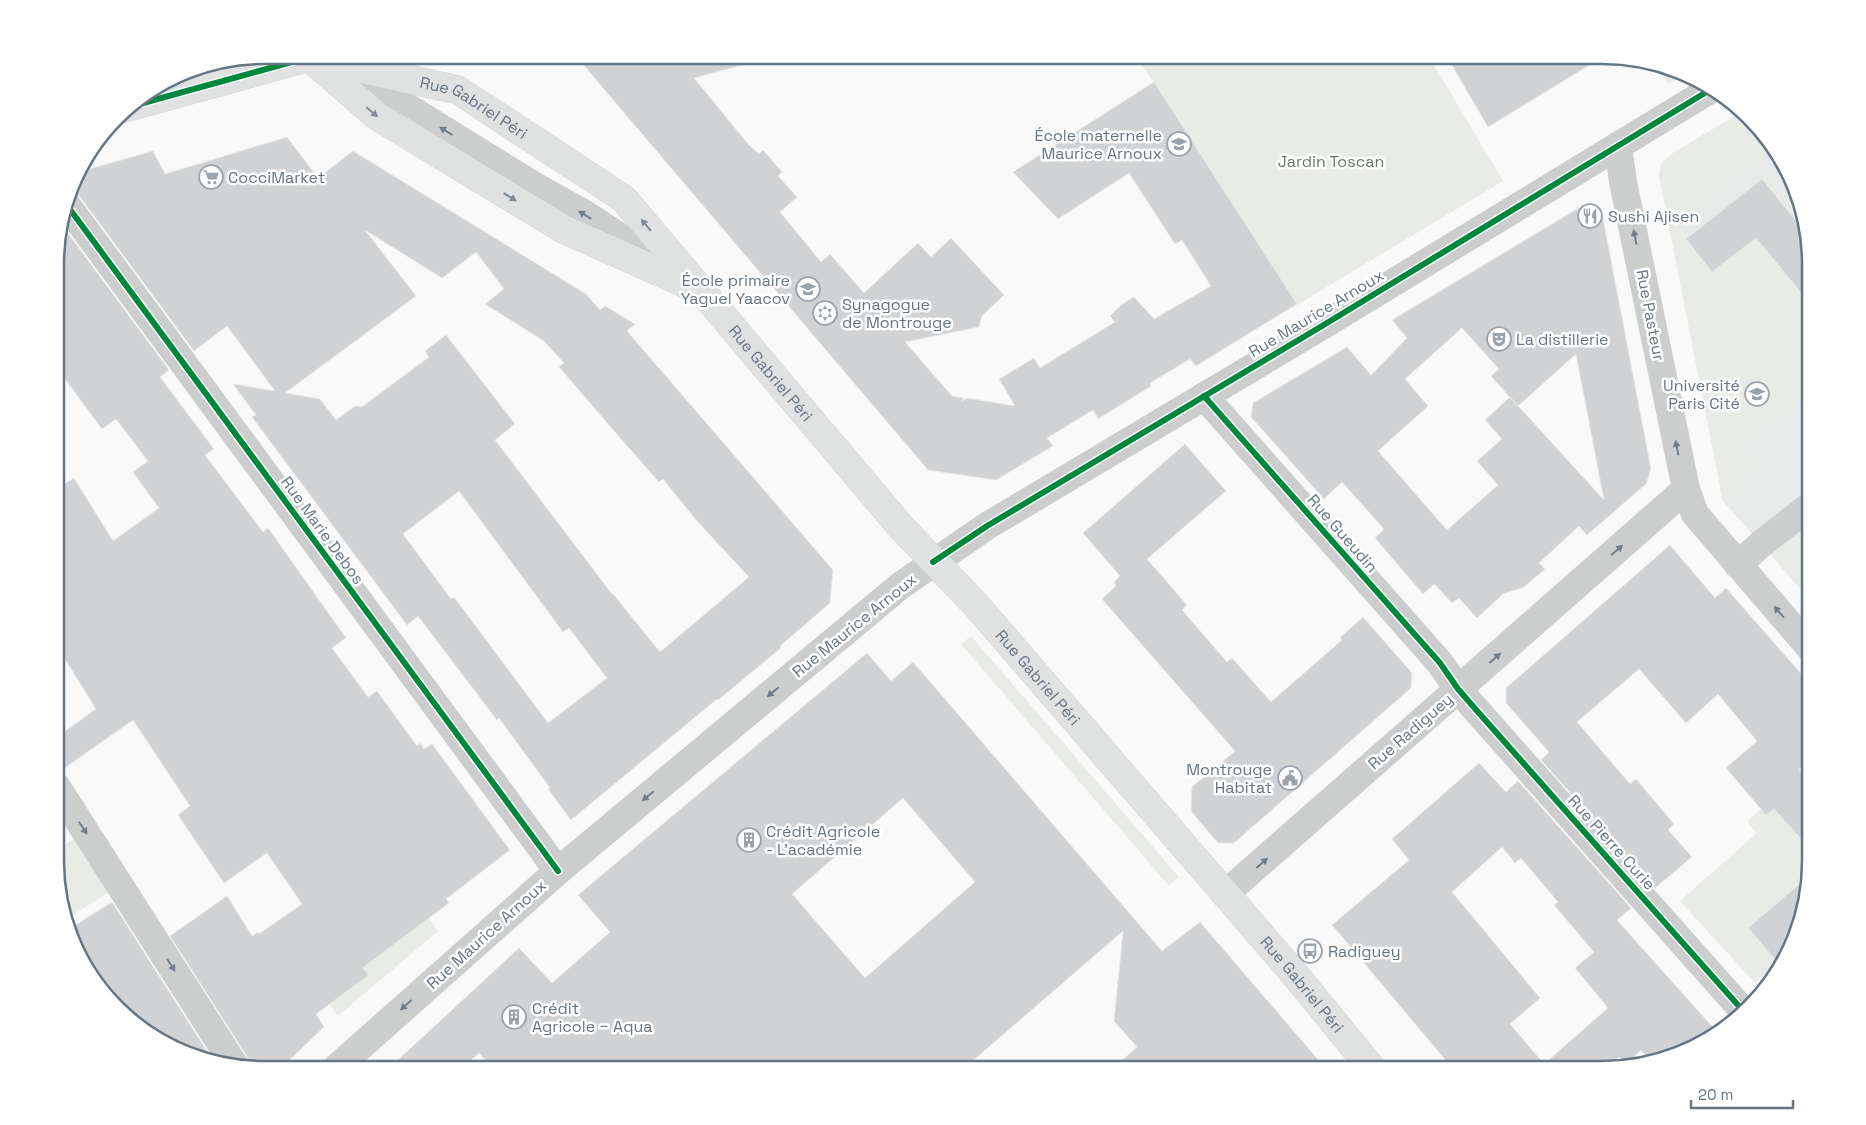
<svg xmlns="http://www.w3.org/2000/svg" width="1866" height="1125" font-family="'Space Grotesk',sans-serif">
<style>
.built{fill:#e8e9e9}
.green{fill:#e8ebe6}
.building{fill:#d0d2d3;stroke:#e8e8e8;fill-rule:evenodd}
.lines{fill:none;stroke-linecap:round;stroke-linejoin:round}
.major-casing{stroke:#d5d6d7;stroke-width:29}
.minor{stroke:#cccece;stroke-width:28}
.major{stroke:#e0e1e1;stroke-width:28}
.cycleway-casing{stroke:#fff;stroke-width:9}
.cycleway{stroke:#00873e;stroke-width:6}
.oneway{fill:#7e8b95}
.oneway2{fill:#707e8a}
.labels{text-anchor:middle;stroke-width:5;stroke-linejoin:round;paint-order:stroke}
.street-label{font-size:16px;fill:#667582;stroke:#fff}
.poi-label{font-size:16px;fill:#667582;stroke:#fff;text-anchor:start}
.park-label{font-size:16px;fill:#687a64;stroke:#fff}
.rim{fill:none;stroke:#667582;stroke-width:2.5}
</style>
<rect width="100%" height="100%" fill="#f9f9f9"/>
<path class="built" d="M1743,111l7,5 33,43 28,90v352l-88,-100 -64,-326 3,-13 11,-9z"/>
<g class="green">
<path d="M1134,55h294l75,126 -206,124 -143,-223z"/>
<path d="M1652,62h5l28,12 -16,10z"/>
<path d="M1743,111l7,5 26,33 -6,2 -92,75 35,46 75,-60 -26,-33 7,-6 29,36 11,36 -28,23 30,37v88l-69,54 16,20 -16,13 6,8 -21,18 -4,-5 -64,-326 3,-13 11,-9z"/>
<path d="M1811,518v83l-43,-49z"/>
<path d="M971,636l208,241 -10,9 -208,-242z"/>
<path d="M1761,809l5,6 8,-6 37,41v24l-62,54 29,34 -23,21 -75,-82 77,-68 -10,-11z"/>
<path d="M75,838l34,54 -41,26 -11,-29v-39z"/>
<path d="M429,918l9,13 -100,85 -9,-12 39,-29 -5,-7 2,-2z"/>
</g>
<g class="building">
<path d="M575,55h170l1,9 -52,14 54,66 11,10 4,-4 19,22 -4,4 19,21 -17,15 41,50 9,-8 34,39 54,-50 13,14 20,-19 53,57 -22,21 -3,11 -74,15 47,54 11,2 -1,3 5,-3 48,8 -16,-27 35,-21 6,10 75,-46 -5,-6 11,-11 13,-8 20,22 57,-33 -29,-46 -7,4 -46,-71 -71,46 -45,-47 141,-90 143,222 -101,62 -6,-7 -40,24 1,3 -53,33 -5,-9 -46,28 6,8 -57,34 -68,-10z"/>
<path d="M1446,55h160l-118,72z"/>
<path d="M287,137l31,41 35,-27 233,143 14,16 5,-4 30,18 -8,7 206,239 -3,33 -50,43 1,2 -63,52 -1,-1 -146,121 -23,-31 2,-1 -51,-70 -2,2 -79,-104 -11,9 -155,-208 4,-2 -23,-31 42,7 -48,-65 -33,25 -116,-157 8,-24 67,-19 12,23zM365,230l77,48 34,-26 28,37 -19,15 59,37 20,22 -5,4 63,73 37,42 4,-3 34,42 52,56 -89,75 -47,-58h-1l-117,-154 20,-16 -69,-89 -21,16 4,6 -67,50 -7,-1 -19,14 -16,-21 -35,-6 131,-97zM459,491l104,141 6,-4 38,50 -59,45 -94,-126 -3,2 -48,-65z"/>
<path d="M1762,179l44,54 5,16v56l-55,-67 -44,34 -26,-33z"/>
<path d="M1587,203l14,5 50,261 -5,15 -59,51 -8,-9 -40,37 6,6 -21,18 -21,7 -26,24 -18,-20 -7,5 -18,-19 -11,10 -48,-56 9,-9 -42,-47 -18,17 -73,-82 2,-14 94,-56 24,28 36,-37 -15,-18zM1462,328l37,41 -8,7 27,30 58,-52 28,146 -94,-103 -25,23 17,19 -25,22 21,24 -51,45 -69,-79 50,-45 -23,-27z"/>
<path d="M67,232l102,138 -9,7 54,72 -9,6 58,77 5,-4 78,110 -14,10 36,49 9,-6 40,55 3,-3 4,6 8,-5 78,106 -64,49 3,4 -84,63v1l-2,1 6,7 -53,39 8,13 -45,43 -29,-2 -2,-10 -78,-122 57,-40 25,40 6,-4 1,2 43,-30 -35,-51 -43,30 -46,-68 12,-9 -57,-86 -74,52 -2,-1v-34l39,-28 -39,-63v-157l17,-11 39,63 46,-33 -26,-36 15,-11 -32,-42 -14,10 -45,-61v-104z"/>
<path d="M1185,444l41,47 -79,68 40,46 -5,5 45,52 5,-4 39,44 71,-62 -2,-2 23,-21 49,56 -1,15 -177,155h-16l-27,-32 1,-24 43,-36 -133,-152 14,-13 -2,-4 6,-6 -37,-43z"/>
<path d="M1670,545l45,53 11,-10 85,97v74l-12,11 12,14v66l-37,-41 -8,6 -40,-47 31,-27 -39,-47 -32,29 -47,-54 -62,53 53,62 6,-5 38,45 -6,6 24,27 -37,31 -114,-128 8,-8 -43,-49v-15z"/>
<path d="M867,653l24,28 22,-19 249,289 38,-29 127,148h-216l26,-23 -23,-26 9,-90 -161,139h-467l-16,-17 -19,17h-73l132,-122 33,35 58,-51 -32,-37zM903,798l72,84 -110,96 -73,-84z"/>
<path d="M1479,763l27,29 12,-11 113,127 -14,12 101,113 -11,9 -58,17 -8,-9 -15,14 -7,-7 -14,13h-151l-122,-145 77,-65 -17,-21zM1502,847l13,16 6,-5 37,44 -4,3 40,47 -19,16 33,40 -64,56 -34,-40 30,-26 -88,-106z"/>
<path d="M1811,874l-28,92 -1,1 -34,-39z"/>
<path d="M112,902l103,162 -6,-1 -50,-21 -69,-65 -19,-49z"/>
</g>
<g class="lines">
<g class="major-casing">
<g id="major">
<path id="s1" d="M309,57l149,33 166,109 277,328 75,78 316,366 81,99"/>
<path d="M311,59l66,57 186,113 130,58"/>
<path d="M125,108l192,-53"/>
</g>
</g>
<g class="minor">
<path d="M326,66l81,41 126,78 52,29 82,54"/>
<path d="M1618,146l5,36 63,307 9,25 116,135"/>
<path d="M66,204l492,667"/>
<path d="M1204,396l236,267 18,26 20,23 267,301"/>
<path d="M1738,565l23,-21 50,-39"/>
<path d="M57,787l178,279"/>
<path d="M1225,894l461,-405"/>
<path d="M334,1070l224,-199 342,-285 87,-60 335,-200 391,-238"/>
</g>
<use href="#major" class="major"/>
<g class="cycleway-casing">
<g id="cycleway">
<path d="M125,108l192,-53"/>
<path d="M66,204l492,667"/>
<path d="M1204,396l236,267 18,26 20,23 267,301"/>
<path d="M933,562l54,-36 335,-200 391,-238"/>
</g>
</g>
<use href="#cycleway" class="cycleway"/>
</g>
<defs><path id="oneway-solid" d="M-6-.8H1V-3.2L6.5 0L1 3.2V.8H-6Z" transform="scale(1.25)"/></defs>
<g class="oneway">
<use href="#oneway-solid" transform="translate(372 112) rotate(40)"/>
<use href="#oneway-solid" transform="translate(510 197) rotate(31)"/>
<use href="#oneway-solid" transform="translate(646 225) rotate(-130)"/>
</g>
<g class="oneway2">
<use href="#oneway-solid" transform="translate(446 131) rotate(-148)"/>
<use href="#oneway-solid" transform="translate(585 215) rotate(-149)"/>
<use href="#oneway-solid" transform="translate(1635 237) rotate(-101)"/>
<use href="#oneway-solid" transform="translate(1677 448) rotate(-101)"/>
<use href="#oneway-solid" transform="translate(1617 550) rotate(-41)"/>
<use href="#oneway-solid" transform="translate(1779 612) rotate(-131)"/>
<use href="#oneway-solid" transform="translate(1495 658) rotate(-41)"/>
<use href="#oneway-solid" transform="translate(773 692) rotate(140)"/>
<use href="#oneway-solid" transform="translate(648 796) rotate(140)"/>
<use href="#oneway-solid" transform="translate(83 828) rotate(57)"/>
<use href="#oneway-solid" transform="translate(1262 863) rotate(-41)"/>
<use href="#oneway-solid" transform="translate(171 965) rotate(57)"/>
<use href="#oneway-solid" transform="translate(406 1005) rotate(138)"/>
</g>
<defs>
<g id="school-ring" transform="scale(1.25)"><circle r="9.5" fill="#fff" stroke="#99a3ac" stroke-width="1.5"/><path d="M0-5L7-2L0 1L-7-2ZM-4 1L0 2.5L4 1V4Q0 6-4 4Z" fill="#99a3ac"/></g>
<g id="supermarket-ring" transform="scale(1.25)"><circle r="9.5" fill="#fff" stroke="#99a3ac" stroke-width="1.5"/><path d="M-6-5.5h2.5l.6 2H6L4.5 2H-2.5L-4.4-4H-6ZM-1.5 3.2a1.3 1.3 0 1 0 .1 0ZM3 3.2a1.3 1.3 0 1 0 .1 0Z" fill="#99a3ac"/></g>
<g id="restaurant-ring" transform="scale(1.25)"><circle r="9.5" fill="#fff" stroke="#99a3ac" stroke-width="1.5"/><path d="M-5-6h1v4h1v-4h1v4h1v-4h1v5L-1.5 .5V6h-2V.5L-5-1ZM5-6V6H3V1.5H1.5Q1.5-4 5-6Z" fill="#99a3ac"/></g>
<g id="synagogue-ring" transform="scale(1.25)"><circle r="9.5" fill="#fff" stroke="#99a3ac" stroke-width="1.5"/><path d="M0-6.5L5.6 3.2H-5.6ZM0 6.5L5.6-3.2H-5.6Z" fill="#99a3ac"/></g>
<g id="theatre-ring" transform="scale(1.25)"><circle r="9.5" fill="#fff" stroke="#99a3ac" stroke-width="1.5"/><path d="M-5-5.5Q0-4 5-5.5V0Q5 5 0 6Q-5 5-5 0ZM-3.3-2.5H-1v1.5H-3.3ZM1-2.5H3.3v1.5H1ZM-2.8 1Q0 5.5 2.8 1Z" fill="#99a3ac"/></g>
<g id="university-ring" transform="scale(1.25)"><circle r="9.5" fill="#fff" stroke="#99a3ac" stroke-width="1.5"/><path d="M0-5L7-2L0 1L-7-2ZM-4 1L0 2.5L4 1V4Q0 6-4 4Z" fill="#99a3ac"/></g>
<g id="civic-ring" transform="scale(1.25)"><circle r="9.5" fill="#fff" stroke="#99a3ac" stroke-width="1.5"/><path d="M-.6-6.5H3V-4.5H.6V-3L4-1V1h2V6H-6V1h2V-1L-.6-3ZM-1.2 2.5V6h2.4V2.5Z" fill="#99a3ac"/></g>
<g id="building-ring" transform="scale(1.25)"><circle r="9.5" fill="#fff" stroke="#99a3ac" stroke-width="1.5"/><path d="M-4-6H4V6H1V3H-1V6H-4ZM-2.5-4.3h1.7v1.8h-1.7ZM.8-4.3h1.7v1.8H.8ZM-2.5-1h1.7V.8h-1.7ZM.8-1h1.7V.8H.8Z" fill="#99a3ac"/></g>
<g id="bus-ring" transform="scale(1.25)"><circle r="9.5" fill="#fff" stroke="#99a3ac" stroke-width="1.5"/><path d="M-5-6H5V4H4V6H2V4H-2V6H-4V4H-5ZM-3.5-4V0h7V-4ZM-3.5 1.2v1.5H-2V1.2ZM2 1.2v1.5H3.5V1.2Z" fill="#99a3ac"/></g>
</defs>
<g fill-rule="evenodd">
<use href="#school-ring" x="1179" y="144"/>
<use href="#supermarket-ring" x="211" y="177"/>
<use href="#restaurant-ring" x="1590" y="216"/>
<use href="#school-ring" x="808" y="289"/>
<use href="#synagogue-ring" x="825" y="313"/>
<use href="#theatre-ring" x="1499" y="339"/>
<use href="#university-ring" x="1757" y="394"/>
<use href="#civic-ring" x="1290" y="778"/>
<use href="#building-ring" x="749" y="840"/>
<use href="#bus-ring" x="1310" y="951"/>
<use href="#building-ring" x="514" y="1017"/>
</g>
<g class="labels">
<g class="street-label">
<text dy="6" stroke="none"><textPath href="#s1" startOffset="174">Rue Gabriel Péri</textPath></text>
<text transform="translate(1316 313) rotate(-31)" y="6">Rue Maurice Arnoux</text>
<text transform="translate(1651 315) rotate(79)" y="6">Rue Pasteur</text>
<text dy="6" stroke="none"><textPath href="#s1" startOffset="579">Rue Gabriel Péri</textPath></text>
<text transform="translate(323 530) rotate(54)" y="6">Rue Marie Debos</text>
<text transform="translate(1343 533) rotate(49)" y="6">Rue Gueudin</text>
<text transform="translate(854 625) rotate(-39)" y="6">Rue Maurice Arnoux</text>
<text dy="6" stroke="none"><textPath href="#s1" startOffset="984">Rue Gabriel Péri</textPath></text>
<text transform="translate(1410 731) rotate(-41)" y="6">Rue Radiguey</text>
<text transform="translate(1612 842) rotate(48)" y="6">Rue Pierre Curie</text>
<text transform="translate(486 934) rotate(-42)" y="6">Rue Maurice Arnoux</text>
<text dy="6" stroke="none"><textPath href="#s1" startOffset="1389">Rue Gabriel Péri</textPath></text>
</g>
<g class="poi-label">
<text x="1162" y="141" text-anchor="end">École maternelle<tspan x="1162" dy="18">Maurice Arnoux</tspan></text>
<text x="228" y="183">CocciMarket</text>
<text x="1608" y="222">Sushi Ajisen</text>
<text x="790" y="286" text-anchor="end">École primaire<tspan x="790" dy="18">Yaguel Yaacov</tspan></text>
<text x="842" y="310">Synagogue<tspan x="842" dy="18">de Montrouge</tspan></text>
<text x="1516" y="345">La distillerie</text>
<text x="1740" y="391" text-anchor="end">Université<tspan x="1740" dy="18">Paris Cité</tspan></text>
<text x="1272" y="775" text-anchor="end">Montrouge<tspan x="1272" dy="18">Habitat</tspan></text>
<text x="766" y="837">Crédit Agricole<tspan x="766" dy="18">- L'académie</tspan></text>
<text x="1328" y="957">Radiguey</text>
<text x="532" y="1014">Crédit<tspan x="532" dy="18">Agricole − Aqua</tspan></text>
</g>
<g class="park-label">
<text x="1331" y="167">Jardin Toscan</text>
</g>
</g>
<path d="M0 0H1866V1125H0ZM264 64H1602A200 200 0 0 1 1802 264V861A200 200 0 0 1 1602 1061H264A200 200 0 0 1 64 861V264A200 200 0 0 1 264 64Z" fill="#fff" fill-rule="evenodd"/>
<path class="rim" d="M264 64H1602A200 200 0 0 1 1802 264V861A200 200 0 0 1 1602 1061H264A200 200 0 0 1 64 861V264A200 200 0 0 1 264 64Z"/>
<path d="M1691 1100v8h102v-8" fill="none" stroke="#667582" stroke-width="2.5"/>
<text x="1698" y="1100" font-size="15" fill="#667582" stroke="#ffffff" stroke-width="4" paint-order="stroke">20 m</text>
</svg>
